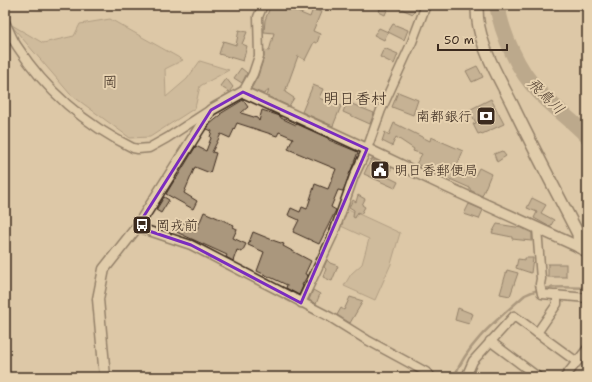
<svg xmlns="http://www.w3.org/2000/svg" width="592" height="382" font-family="'Shantell Sans','Klee One',sans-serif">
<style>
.green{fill:#bfab8e;stroke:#7d6a56}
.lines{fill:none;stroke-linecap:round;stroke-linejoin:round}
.stream{stroke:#725f4c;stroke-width:2.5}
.river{stroke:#96836b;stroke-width:16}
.building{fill:#aa977d;stroke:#3b2a1e}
.minor-casing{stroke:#3b2a1e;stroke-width:11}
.tertiary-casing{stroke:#3b2a1e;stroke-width:13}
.secondary-casing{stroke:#3b2a1e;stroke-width:14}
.minor{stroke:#e7d2b0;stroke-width:8}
.tertiary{stroke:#e7d2b0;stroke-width:10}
.secondary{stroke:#e7d2b0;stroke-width:11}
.marked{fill:none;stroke:#7b2cbf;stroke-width:3;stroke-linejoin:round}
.labels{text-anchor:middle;stroke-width:4;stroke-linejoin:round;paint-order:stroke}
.poi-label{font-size:14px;fill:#3b2a1e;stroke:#e7d2b0;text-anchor:start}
.neighbourhood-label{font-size:15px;fill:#3b2a1e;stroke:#e7d2b0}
.water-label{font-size:15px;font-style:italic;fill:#524031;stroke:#e7d2b0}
.quarter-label{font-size:16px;fill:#3b2a1e;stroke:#e7d2b0}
</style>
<rect width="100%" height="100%" fill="#ddc8a7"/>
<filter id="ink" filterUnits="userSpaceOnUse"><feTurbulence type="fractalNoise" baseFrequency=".025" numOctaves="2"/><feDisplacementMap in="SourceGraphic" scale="8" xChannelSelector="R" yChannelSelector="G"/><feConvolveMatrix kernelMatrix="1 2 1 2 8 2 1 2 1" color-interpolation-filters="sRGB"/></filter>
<g filter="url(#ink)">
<g class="green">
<path d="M110,19l73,41 -18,9 1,28 21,-18 13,-18 29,9 -29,16 -5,22 -45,29 -20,1 -60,-44 -60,-70 33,19 31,-7 6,-12z"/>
<path d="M348,209l52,24 -9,31 -16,36 -31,-14 7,-12 11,-10 7,-25 -28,-13z"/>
</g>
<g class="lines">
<path class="stream" d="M454,377c15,-36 43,-57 71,-82 20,-10 41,-8 62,-7"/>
<path class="river" d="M497,5c5,29 21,66 42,87 15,16 33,28 48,44"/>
</g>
<g class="building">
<path d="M271,5h24l-2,5 17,7 3,-8 8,3 -8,19 7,3 -3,9 -3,-1 -9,18 -7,-4 -13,36 9,6 -5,8 -22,-10 2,-6 -5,4 -13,-5 7,-13 6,-19v-7l5,1 5,-18 -10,-1 1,-12z"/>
<path d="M381,5h8l-4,10 -6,-3z"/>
<path d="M392,5h25l-4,9z"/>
<path d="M393,24l15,6 -4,10 -16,-8z"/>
<path d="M379,28l9,4 -4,8 -10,-5z"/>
<path d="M239,30l8,2 -5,12 5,2 -4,15 -24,-7 4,-13 13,4z"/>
<path d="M384,48l14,6 -4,10 -14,-7z"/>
<path d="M477,66l6,11 -11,5 -6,-11z"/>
<path d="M241,68l6,5 -5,10 -8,-5z"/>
<path d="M226,78l7,9 -4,5 -9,-6z"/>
<path d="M313,85l10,4 -4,9 14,6v-2l8,4 -8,20 -31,-14z"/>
<path d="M398,92l20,8 -5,15 -21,-8z"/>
<path d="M491,99l13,25 -22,10 -1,-1 -3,1 -5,-10 3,-1 -7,-13z"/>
<path d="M243,100l5,7 -7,6 16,5 2,3 3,-11 18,6 1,2 15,7 1,-1 31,14 1,2 29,12 -15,39 -5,-1 -7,17 5,3 -17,34 -26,-12 6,-12 -11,-5 3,-7 9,4 2,-5 5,2 8,-25 13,5 8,-20 -48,-20 5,-11 -14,-6 -2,4 -40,-13 -7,15 -9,-4 -9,18 4,1 -6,20 -15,-6 -11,26 13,8 -4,8 -27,-15 9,-15h1l20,-33 10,5 5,-13 -1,-1 2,-6 -5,-2 3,-5 11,-9 -1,-1z"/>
<path d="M347,102l27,11 -4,11 -27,-12z"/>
<path d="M394,123l36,18 1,-4 32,14 -7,17 19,8 4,-8 12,6 -9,22 -12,-6v-2l-54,-24 6,-10 -9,-3 1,-2 -18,-12 -4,9 -10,-5 3,-9 4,3z"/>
<path d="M502,151l4,5 -9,6 -3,-8z"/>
<path d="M371,159l20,10 -3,8 10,5 -3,6 -31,-14z"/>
<path d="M358,195l7,4 -3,6 3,2 -4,7 -3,-2 -3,6 -2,-1 1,-7 -5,-3 4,-7 3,2z"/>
<path d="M164,197l5,3 -8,13 -5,-3z"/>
<path d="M532,198l14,7 -5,8 13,7 -4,7 -16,-9 3,-6 -10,-4z"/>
<path d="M469,204l14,6 -4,9 -15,-5z"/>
<path d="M204,212l30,13 -1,2 4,2 -4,9 13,6 -4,8 -5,-2 -4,11 -7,-4 1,-2 -55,-25 6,-10 19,9z"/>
<path d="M497,224l25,4 10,5v8l-11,-1 -9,-1v-2l-20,-4z"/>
<path d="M253,232l22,9 9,3 -1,2 28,15 -6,13 3,1 -6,10 1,1 -4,9 -13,-7 1,-3 -30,-14 7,-19 -16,-7z"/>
<path d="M525,258h8l-2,15 -15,-5 2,-9 7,1z"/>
<path d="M327,260l3,3 8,3 -6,15 -9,-4 3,-8 -2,-2z"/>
<rect x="548" y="264" width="18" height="13"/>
<path d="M507,270l11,3 -8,23 -10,-2z"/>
<path d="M313,290l7,4 -4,10 -7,-4z"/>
<path d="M350,297l13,4 -13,22 -13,-8 4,-7 3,2z"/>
<path d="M458,308l15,6 -4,10 -14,-4z"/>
</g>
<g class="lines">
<g class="minor-casing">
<g id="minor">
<path d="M5,22c4,8 7,17 12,24 29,45 69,79 116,102l5,1 11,-1 18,-10 43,-28"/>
<path d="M243,92l10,-18 6,-18 -1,-39 5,-12"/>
<path d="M137,227l54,18 139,72 37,23 59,32 5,5"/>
<path d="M537,228l4,51 -1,5 2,10 45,4"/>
<path d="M301,303l32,-68 21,-59 13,-27 14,-39 31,-68 14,-37"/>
<path d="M537,333l20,-29v-9"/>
<path d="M490,341l48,36"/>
<path d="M466,377l7,-16 41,-45 63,46"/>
<path d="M565,377l22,-28"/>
</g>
</g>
<g class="tertiary-casing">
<path id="tertiary" d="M105,377l-7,-78 6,-30 33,-42 74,-117 32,-18 124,57 80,38 132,60"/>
</g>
<g class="secondary-casing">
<path id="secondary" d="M477,5c-1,36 19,67 35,99 21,44 44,87 66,130l1,13 8,4"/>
</g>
<use href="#minor" class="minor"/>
<use href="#tertiary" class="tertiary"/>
<use href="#secondary" class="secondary"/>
</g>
</g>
<path d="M0 0H592V382H0ZM243,92l124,57 -66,154 -110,-58 -54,-18 74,-117z" fill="#ddc8a7" fill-opacity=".55" fill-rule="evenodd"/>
<path class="marked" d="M243,92l124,57 -66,154 -110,-58 -54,-18 74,-117z"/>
<defs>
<g id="bank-square" transform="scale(1)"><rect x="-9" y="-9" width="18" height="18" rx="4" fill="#3b2a1e" stroke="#e7d2b0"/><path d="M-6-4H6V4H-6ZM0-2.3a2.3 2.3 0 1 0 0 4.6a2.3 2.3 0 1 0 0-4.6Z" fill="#fff"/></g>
<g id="civic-square" transform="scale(1)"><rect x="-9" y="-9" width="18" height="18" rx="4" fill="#3b2a1e" stroke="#e7d2b0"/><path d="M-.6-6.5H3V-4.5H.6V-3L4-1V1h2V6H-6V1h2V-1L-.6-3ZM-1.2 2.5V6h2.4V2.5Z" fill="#fff"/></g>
<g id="bus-square" transform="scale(1)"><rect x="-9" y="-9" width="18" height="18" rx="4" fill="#3b2a1e" stroke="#e7d2b0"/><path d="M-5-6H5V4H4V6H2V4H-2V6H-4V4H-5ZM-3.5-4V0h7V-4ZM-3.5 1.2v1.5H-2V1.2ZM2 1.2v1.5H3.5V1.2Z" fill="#fff"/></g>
</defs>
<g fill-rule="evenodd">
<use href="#bank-square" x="486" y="116"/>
<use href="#civic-square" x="380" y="170"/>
<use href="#bus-square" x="142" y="225"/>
</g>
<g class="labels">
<g class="poi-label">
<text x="472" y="121" text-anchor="end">南都銀行</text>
<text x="394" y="175">明日香郵便局</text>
<text x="156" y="230">岡戎前</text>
</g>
<g class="neighbourhood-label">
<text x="110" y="87">岡</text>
</g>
<g class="water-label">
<text transform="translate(546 96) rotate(45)" y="5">飛鳥川</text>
</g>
<g class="quarter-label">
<text x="355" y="104">明日香村</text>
</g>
</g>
<rect width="592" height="382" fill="none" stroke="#e7d2b0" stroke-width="20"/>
<rect x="10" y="10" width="572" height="362" fill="none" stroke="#3b2a1e" stroke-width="1.5" filter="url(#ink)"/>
<path d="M438 44v6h69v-6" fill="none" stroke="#3b2a1e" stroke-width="2"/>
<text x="444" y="44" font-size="12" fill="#3b2a1e" stroke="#e7d2b0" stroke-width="3" paint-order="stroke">50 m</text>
</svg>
